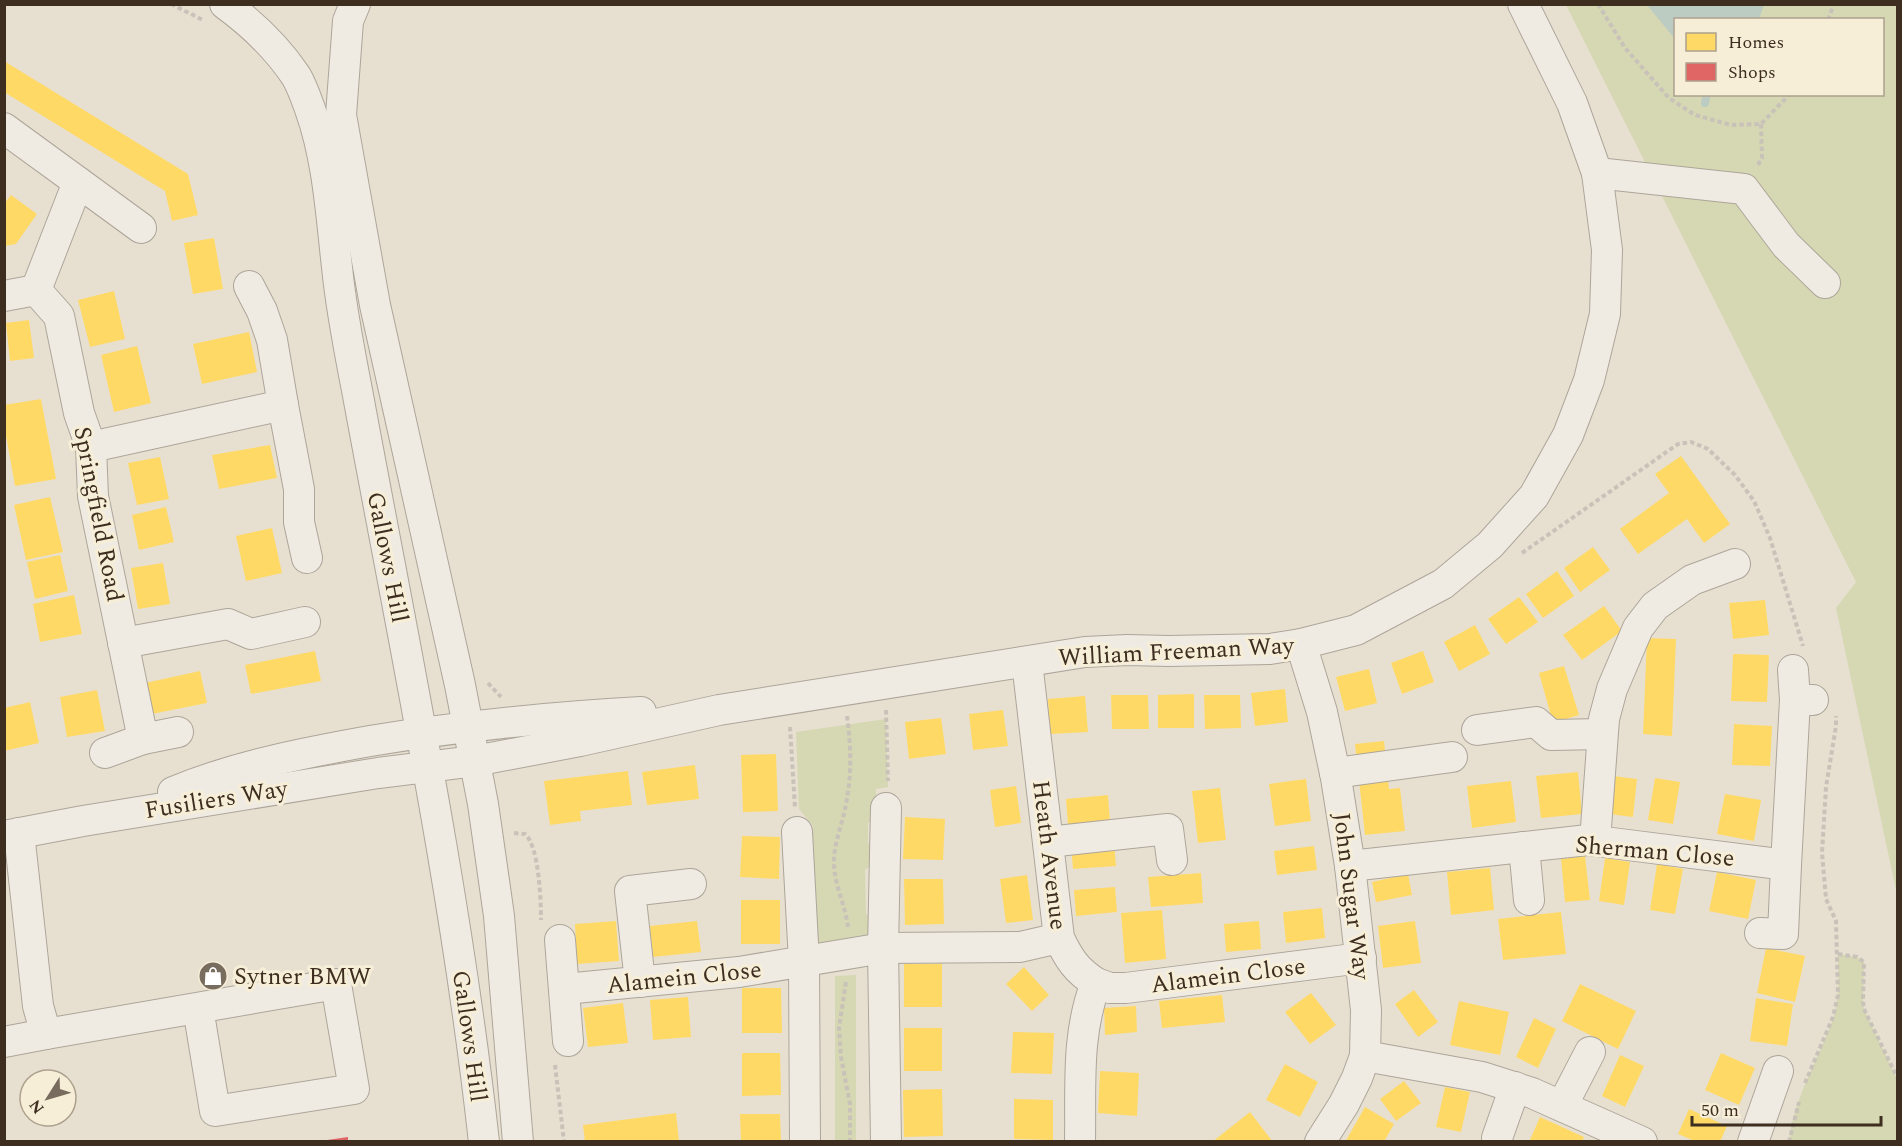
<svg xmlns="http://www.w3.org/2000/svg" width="1902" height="1146" font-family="Spectral,serif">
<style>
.green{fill:#d6d7b3;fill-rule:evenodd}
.water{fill:#bcccc2}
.homes{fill:#ffd966}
.shops{fill:#e06666}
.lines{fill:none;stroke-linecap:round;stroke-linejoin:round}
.stream{stroke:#bcccc2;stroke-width:8}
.minor-casing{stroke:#ada599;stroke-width:32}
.path{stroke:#c8c2b9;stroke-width:4;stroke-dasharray:4.5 3;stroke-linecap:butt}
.minor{stroke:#efebe3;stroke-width:30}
.labels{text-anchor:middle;stroke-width:6;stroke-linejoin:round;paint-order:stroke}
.street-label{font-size:24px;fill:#3d2e20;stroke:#f7eed8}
.poi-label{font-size:24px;fill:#3d2e20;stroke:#f7eed8;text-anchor:start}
</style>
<rect width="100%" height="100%" fill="#e7e0d1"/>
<g class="green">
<path d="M1566,5h331v890l-61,-287 20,-26zM1676,20h206v74h-206z"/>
<path d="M886,719l2,68 -12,2v28l-8,6v20l8,7v12l-11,8 1,44 10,6v13l-67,12 -2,-29 10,-8 -2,-22 -6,-8 -2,-23 6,-7v-22l-14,-17 -3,-77z"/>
<path d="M1838,954l19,3 7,5 -1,40 1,7 33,70v62h-108c5,-43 29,-81 44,-122 7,-21 5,-43 5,-65z"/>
<path d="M856,975v166h-21v-165z"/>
</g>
<path class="water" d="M1647,5h117l-5,14 -83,1 -1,19z"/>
<g class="homes">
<path d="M4,61l184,113 10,41 -26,6 -7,-30 -161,-99z"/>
<path d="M11,195l26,19 -21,30 -12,2v-42z"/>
<path d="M214,238l9,51 -30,5 -9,-51z"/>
<path d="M114,291l11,48 -35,8 -12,-47z"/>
<path d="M29,320l5,38 -24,3 -4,-38z"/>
<path d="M249,332l8,40 -55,12 -9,-40z"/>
<path d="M137,346l14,57 -37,9 -13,-57z"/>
<path d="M41,399l15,80 -41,7 -11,-62v-19z"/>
<path d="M270,445l7,33 -58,11 -7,-34z"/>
<path d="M1681,456l49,68 -26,19 -17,-24 -49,35 -18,-25 49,-36 -14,-19z"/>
<path d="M160,457l9,42 -32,6 -9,-42z"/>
<path d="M50,497l13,55 -37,8 -12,-55z"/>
<path d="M166,507l8,35 -35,8 -7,-35z"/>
<path d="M272,528l10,45 -36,8 -10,-45z"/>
<path d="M1593,547l17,23 -30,22 -16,-24z"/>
<path d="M60,555l8,36 -33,8 -8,-37z"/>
<path d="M163,563l7,41 -32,5 -7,-41z"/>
<path d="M1557,571l17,25 -31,22 -17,-24z"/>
<path d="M74,595l8,39 -42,8 -7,-38z"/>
<path d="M1519,597l19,25 -32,22 -18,-25z"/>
<path d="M1765,600l4,35 -36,4 -4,-36z"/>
<path d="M1604,606l18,25 -40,29 -19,-25z"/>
<path d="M1475,625l15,29 -31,17 -15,-29z"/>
<path d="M1647,638l29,1 -4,97 -29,-2z"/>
<path d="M315,651l6,30 -70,13 -6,-29z"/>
<path d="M1423,651l11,31 -32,12 -11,-31z"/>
<path d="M1733,654l36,1 -2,47 -36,-1z"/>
<path d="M1564,666l15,49 -26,8 -14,-50z"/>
<path d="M1369,669l8,34 -32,8 -9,-34z"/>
<path d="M200,671l7,32 -55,11 -7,-31z"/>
<path d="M1285,689l3,33 -33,4 -4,-33z"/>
<path d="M97,690l8,41 -38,6 -7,-40z"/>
<path d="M1194,694v34h-36v-33z"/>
<path d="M1111,695h37l1,34h-37z"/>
<path d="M1204,695h36l1,33 -36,1z"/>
<path d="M1085,696l3,36 -38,2 -2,-35z"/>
<path d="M30,702l9,41 -35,8v-43z"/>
<path d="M1003,710l5,36 -35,4 -4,-36z"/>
<path d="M941,718l5,36 -37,5 -4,-37z"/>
<path d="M1734,724l38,2 -2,40 -38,-1z"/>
<path d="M1384,741l5,48 11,-1 5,43 -40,4 -10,-91z"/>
<path d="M776,754l2,57 -35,1 -2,-57z"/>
<path d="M695,765l4,34 -52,6 -5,-33z"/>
<path d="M628,771l4,34 -52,6 1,10 -31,4 -6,-44z"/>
<path d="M1578,772l4,42 -41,4 -5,-42z"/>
<path d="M1613,776l24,3 -4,38 -24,-3z"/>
<path d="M1655,778l25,4 -7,42 -25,-4z"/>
<path d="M1306,779l5,42 -36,5 -6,-42z"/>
<path d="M1511,781l5,41 -44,6 -5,-42z"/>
<path d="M1016,786l5,37 -26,4 -5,-37z"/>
<path d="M1220,788l6,52 -28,3 -6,-52z"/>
<path d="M1725,794l36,6 -7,41 -37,-7z"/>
<path d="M1108,795l2,27 -42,3 -2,-26z"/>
<path d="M905,817l40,2 -2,41 -40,-1z"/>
<path d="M742,836l38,1 -1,42 -39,-2z"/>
<path d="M1114,843l2,23 -43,3 -2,-23z"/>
<path d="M1314,846l3,24 -40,5 -3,-24z"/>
<path d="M1585,856l5,44 -25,2 -4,-43z"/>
<path d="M1605,858l25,4 -6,43 -25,-4z"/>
<path d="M1657,864l26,5 -8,45 -25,-4z"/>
<path d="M1490,868l4,42 -43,5 -4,-43z"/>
<path d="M1717,872l39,8 -8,39 -39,-8z"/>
<path d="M1201,873l2,30 -52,4 -3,-30z"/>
<path d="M1408,874l4,21 -36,7 -4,-20z"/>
<path d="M1027,875l6,45 -27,3 -6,-44z"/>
<path d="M904,879h39l1,45 -39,1z"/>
<path d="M1115,887l2,25 -41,4 -2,-26z"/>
<rect x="741" y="900" width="39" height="44"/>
<path d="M1322,908l3,30 -39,5 -3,-31z"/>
<path d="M1162,910l4,49 -41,4 -4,-50z"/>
<path d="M1561,912l5,42 -63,6 -5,-41z"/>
<path d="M616,921l3,40 -42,3 -2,-40z"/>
<path d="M697,921l4,31 -48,5 -3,-31z"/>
<path d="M1259,921l2,28 -35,3 -2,-28z"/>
<path d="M1415,921l6,42 -38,5 -5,-42z"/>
<path d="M1766,948l39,8 -10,46 -38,-9z"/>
<rect x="904" y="964" width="38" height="43"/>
<path d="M1024,967l25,28 -17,16 -26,-27z"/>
<path d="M1580,984l56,27 -18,38 -56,-28z"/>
<path d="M742,988h39l1,45h-40z"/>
<path d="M1414,990l24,32 -20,15 -23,-33z"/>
<path d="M1311,993l25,32 -26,19 -25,-32z"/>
<path d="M1222,995l3,27 -63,6 -3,-27z"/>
<path d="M688,997l3,40 -38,3 -3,-40z"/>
<path d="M1756,998l37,6 -6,42 -37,-5z"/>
<path d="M1459,1001l50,11 -9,43 -50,-10z"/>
<path d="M623,1003l5,40 -40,4 -5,-39z"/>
<path d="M1136,1006l1,26 -32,3 -1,-27z"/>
<path d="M1534,1018l22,11 -18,39 -22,-11z"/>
<rect x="904" y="1028" width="38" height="43"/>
<path d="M1013,1032l41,1 -2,41 -41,-1z"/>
<path d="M742,1053h38l1,42 -39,1z"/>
<path d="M1721,1053l34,15 -16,37 -34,-15z"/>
<path d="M1620,1055l24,11 -19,41 -23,-11z"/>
<path d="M1285,1064l33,18 -18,35 -34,-17z"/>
<path d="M1100,1071l39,2 -2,43 -39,-3z"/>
<path d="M1404,1081l17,22 -25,18 -16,-22z"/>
<path d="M1445,1087l25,5 -9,40 -25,-5z"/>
<path d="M942,1089l1,47 -39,1 -1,-47z"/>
<path d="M1014,1099l39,1v40l-39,-1z"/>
<path d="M1365,1107l29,17 -10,18h-39z"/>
<path d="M1689,1109l38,17 -7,16h-23l-19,-8z"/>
<path d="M1250,1112l23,30h-61z"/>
<path d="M676,1113l3,28 -94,1 -2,-17z"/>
<path d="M740,1114h40l1,28h-40z"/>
<path d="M1540,1117l44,20 -2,5h-53z"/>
</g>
<path class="shops" d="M348,1137v5h-21v-2z"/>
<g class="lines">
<path class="stream" d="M1705,103l2,-9"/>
<g class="minor-casing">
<g id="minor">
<path d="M225,4c26,19 53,45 71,72 6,10 10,22 14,33 18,50 21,106 27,158 4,42 12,82 20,123 46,250 99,499 127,752"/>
<path d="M355,4l-7,17 -7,94 34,190 85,380 23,119 16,112 19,226"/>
<path d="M4,128l74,54 -42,108"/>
<path d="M1597,173l147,16 42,56 39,38"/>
<path d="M78,182l63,46"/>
<path d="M4,296l32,-6 23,26 20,97 12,34 2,49 50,243 -38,14"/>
<path d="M283,405l16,84v33l8,36"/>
<path d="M91,447l192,-42 -11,-65 -10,-29 -13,-25"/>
<path d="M123,643l105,-19 23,10 54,-12"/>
<path d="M1301,644l21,68 14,66 14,88 16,144 -1,46 -8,22 -13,26 -24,38"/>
<path d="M1027,662l32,276c10,21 17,32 37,45 -20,51 -15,105 -16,159"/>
<path d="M1793,670l2,30"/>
<path d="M1477,730l59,-8 15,13 51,-1"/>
<path d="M143,739l35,-7"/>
<path d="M1335,773l117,-16"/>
<path d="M173,792c63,-26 130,-39 197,-51 90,-15 181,-24 271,-29"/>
<path d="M886,808l-3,140 3,194"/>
<path d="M797,832l7,130 1,180"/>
<path d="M19,833l19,173 8,28 290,-50 18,105 -139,22 -17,-103"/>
<path d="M4,836l79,-15 295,-48 97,-12 105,-20 139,-31 366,-58 42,-2 42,1 101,-2 31,-5 55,-14 87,-46 47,-39 44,-49 34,-61 21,-55 16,-66 2,-64 -10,-77 -25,-70 -49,-99"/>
<path d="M1595,841l9,-122 8,-30 26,-61 17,-22 37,-26 43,-16"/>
<path d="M1048,842l120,-13 4,31"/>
<path d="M1524,847l5,53"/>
<path d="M1786,865l9,-165h18"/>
<path d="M1350,866l238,-26 198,25 -3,69 -23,-1"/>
<path d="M560,940l8,101"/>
<path d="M640,982l-10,-91 61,-7"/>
<path d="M1096,983l14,5h16l235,-30"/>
<path d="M565,989l174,-17 144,-24 137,-1 39,-9"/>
<path d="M4,1042l42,-8"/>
<path d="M1365,1056l117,21 50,16 110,49"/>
<path d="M1562,1106l28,-54"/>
<path d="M1497,1138l18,-51"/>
<path d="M1753,1142l25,-71"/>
</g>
</g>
<g class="path">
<path d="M171,4l32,16"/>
<path d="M1598,4l27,44 44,50 26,17 36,10 30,-1 29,-30"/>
<path d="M1828,20l6,-16"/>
<path d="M1758,165l4,-7 -1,-34"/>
<path d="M1522,553l156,-109 13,-2 17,7 27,26 19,26 16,37 33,108"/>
<path d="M488,683l13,14"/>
<path d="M886,710l2,71"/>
<path d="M847,716c4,29 5,59 -1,88 -3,18 -11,36 -12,55 -1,24 11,44 14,68"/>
<path d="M790,727l5,81"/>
<path d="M514,833l11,1c14,12 16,66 16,86"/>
<path d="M1838,954l19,3 7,5 -1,40 1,7 34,70"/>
<path d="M846,982l-7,46 2,29 9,47v38"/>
<path d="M555,1065l9,77"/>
<path d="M1805,1083l28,-66 5,-22 -2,-74 -10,-22 -4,-46 4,-66 10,-61v-10"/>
<path d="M1789,1142l10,-40"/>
</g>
<use href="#minor" class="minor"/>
</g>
<defs>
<g id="shop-disc" transform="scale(1.5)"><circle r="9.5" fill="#786c5e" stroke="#f7eed8"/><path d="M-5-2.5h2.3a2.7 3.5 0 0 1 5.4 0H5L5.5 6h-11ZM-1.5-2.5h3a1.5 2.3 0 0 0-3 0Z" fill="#fff"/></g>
</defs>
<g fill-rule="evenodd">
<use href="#shop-disc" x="213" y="976"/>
</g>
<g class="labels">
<g class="street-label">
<text transform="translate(99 514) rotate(79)" y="8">Springfield Road</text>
<text transform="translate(388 557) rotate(79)" y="8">Gallows Hill</text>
<text transform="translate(1176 651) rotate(-3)" y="8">William Freeman Way</text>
<text transform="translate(216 799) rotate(-9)" y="8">Fusiliers Way</text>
<text transform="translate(1655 851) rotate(5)" y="8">Sherman Close</text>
<text transform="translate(1050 855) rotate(83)" y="8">Heath Avenue</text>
<text transform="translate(1352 896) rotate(83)" y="8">John Sugar Way</text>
<text transform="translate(1228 975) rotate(-7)" y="8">Alamein Close</text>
<text transform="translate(684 977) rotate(-6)" y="8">Alamein Close</text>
<text transform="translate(470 1036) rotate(82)" y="8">Gallows Hill</text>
</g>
<g class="poi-label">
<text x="234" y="984">Sytner BMW</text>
</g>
</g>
<rect width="1902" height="1146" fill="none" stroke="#3d2e20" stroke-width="12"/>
<rect x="1674" y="18" width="210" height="78" fill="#f7eed8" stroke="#ada18e" stroke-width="1.5"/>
<rect x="1686" y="33" width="30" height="18" fill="#ffd966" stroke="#ada18e" stroke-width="1.5"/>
<text x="1728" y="48" font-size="18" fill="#3d2e20">Homes</text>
<rect x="1686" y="63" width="30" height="18" fill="#e06666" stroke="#ada18e" stroke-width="1.5"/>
<text x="1728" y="78" font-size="18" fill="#3d2e20">Shops</text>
<g transform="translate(48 1098) rotate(233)"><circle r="28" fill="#f7eed8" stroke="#ada18e" stroke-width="1.5"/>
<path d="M0-4.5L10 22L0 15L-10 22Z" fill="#786c5e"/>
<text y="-9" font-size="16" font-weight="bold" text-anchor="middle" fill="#3d2e20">N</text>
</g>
<path d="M1692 1116v9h189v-9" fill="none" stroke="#3d2e20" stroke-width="3"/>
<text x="1701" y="1116" font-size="18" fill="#3d2e20" stroke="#f7eed8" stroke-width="4.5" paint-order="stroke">50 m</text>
</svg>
